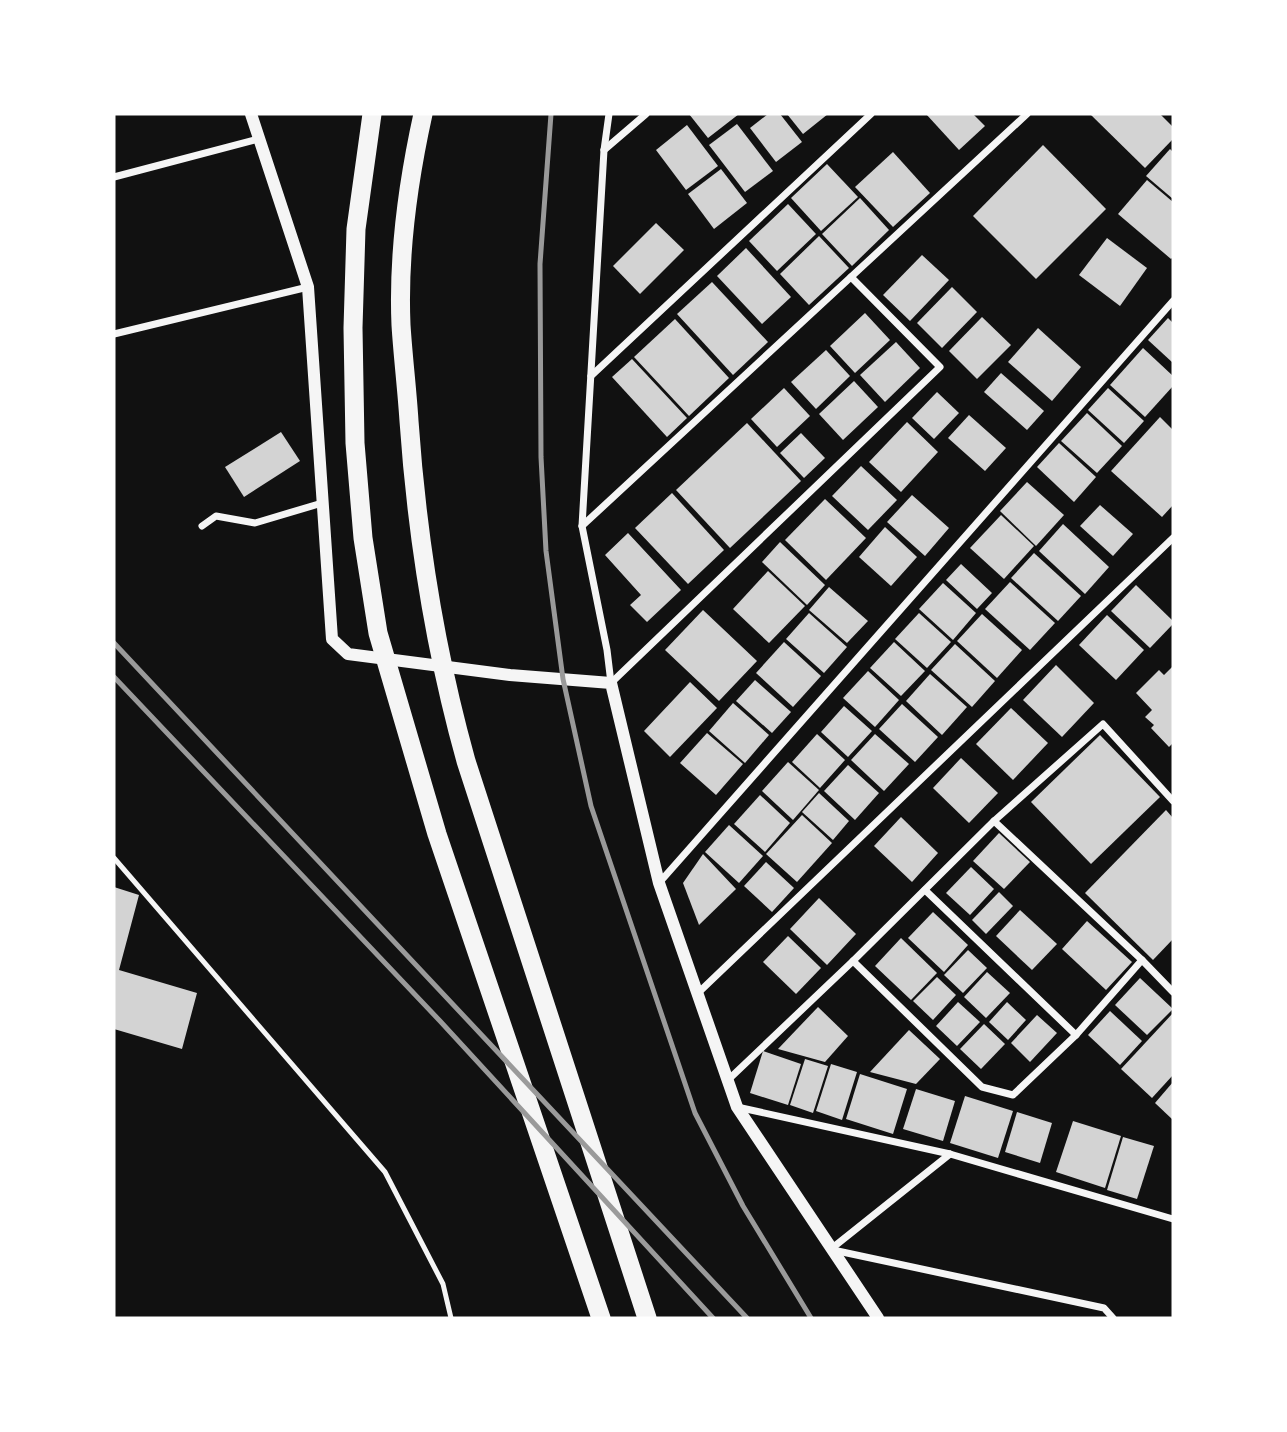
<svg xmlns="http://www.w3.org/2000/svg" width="1287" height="1432" font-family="'IBM Plex Serif',serif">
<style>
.building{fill:#d3d3d3}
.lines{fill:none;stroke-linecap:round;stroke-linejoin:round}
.service{stroke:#f5f5f5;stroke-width:5}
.minor{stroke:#f5f5f5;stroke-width:7}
.tertiary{stroke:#f5f5f5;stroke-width:12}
.trunk{stroke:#f5f5f5;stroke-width:19}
.rail{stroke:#9a9a9a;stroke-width:5}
</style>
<rect width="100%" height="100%" fill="#111"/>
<g class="building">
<path d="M689,114h50l-31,24z"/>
<path d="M768,114h12l22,28 -26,20 -26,-34z"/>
<path d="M787,114h41l-25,20z"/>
<path d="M926,114h47l12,12 -26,24z"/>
<path d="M1090,114h70l13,13v12l-28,29z"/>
<path d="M737,124l36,47 -28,21 -36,-47z"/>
<path d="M687,125l31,41 -32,24 -30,-40z"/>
<path d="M1043,145l63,64 -70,70 -63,-63z"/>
<path d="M1170,149l3,3v47l-27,-23z"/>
<path d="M893,152l37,41 -37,34 -38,-40z"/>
<path d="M827,164l31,33 -37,34 -30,-33z"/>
<path d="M721,169l26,34 -33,26 -26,-35z"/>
<path d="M1147,180l26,22v55l-2,2 -53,-45z"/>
<path d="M860,198l29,32 -37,36 -30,-32z"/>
<path d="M788,204l28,30 -39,37 -28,-30z"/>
<path d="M656,223l28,27 -44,44 -27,-28z"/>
<path d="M819,236l30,32 -40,37 -29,-31z"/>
<path d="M1107,238l40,30 -27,38 -41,-31z"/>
<path d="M746,248l45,49 -29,27 -45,-48z"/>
<path d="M922,255l27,25 -39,41 -27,-26z"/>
<path d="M712,282l56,60 -35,33 -56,-61z"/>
<path d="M952,287l25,25 -35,36 -25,-25z"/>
<path d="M865,313l25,27 -35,33 -25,-27z"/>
<path d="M982,317l29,28 -34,34 -28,-28z"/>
<path d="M1168,318l5,5v40l-25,-23z"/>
<path d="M675,319l54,59 -40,38 -55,-59z"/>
<path d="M1038,328l43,39 -29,34 -44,-39z"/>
<path d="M896,342l24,26 -35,34 -25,-27z"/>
<path d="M1143,348l30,28v10l-28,31 -35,-32z"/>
<path d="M826,350l24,26 -34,33 -25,-27z"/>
<path d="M632,359l55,59 -20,19 -55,-60z"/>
<path d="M1001,373l43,38 -17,19 -43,-38z"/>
<path d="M854,381l24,26 -35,33 -24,-26z"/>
<path d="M784,388l26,28 -33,31 -26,-28z"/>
<path d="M1108,388l36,33 -20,22 -36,-33z"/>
<path d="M937,392l22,21 -25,26 -22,-21z"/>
<path d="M1087,413l35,33 -25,27 -36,-32z"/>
<path d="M969,415l37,33 -21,23 -37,-33z"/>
<path d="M1160,417l13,13v75l-11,12 -51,-46z"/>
<path d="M907,422l31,30 -37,40 -32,-30z"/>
<path d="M747,423l54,58 -71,67 -54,-58z"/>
<path d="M281,432l19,29 -56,36 -19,-30z"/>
<path d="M801,433l24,25 -21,20 -24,-25z"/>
<path d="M1059,443l37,34 -22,25 -37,-35z"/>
<path d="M861,466l36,34 -29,30 -36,-34z"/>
<path d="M1027,482l37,33 -28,31 -36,-35z"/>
<path d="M672,493l52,57 -36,34 -53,-56z"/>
<path d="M912,495l37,33 -24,28 -38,-34z"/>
<path d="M825,499l41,39 -40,42 -41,-40z"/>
<path d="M1100,505l33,29 -20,22 -33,-30z"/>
<path d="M1001,515l33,31 -30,33 -34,-31z"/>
<path d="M1063,524l46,43 -24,27 -46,-43z"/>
<path d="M885,527l32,30 -26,29 -32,-29z"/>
<path d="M628,533l53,57 -34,32 -17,-17 11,-10 -36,-40z"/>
<path d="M780,542l45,43 -18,20 -45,-43z"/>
<path d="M1034,553l47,43 -23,25 -47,-43z"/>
<path d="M961,564l31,29 -15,16 -31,-29z"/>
<path d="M768,571l37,35 -36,37 -36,-34z"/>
<path d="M1010,582l45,41 -25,27 -45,-41z"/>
<path d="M943,583l33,30 -23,27 -34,-31z"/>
<path d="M1136,585l37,36v3l-23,24 -39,-37z"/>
<path d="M829,587l39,34 -21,22 -38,-33z"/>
<path d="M703,610l54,51 -38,40 -54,-51z"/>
<path d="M809,613l38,34 -23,26 -38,-34z"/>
<path d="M919,613l32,29 -24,26 -32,-29z"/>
<path d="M982,614l40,36 -25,28 -40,-37z"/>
<path d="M1107,615l37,35 -28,30 -37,-35z"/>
<path d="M784,642l37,34 -28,31 -37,-34z"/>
<path d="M894,642l31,29 -24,25 -31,-28z"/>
<path d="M955,644l40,37 -23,26 -41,-37z"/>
<path d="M1056,665l38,38 -32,34 -39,-37z"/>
<path d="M1173,666v77l-4,4 -18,-19 3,-3 -9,-8 7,-7 -16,-17 23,-23 5,5z"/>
<path d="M868,671l31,29 -24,27 -32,-29z"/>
<path d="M930,674l37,33 -25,28 -36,-34z"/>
<path d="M755,680l36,32 -19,21 -36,-32z"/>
<path d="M690,682l27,26 -47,49 -26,-26z"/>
<path d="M733,703l36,32 -24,28 -36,-32z"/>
<path d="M902,704l36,33 -23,25 -36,-33z"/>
<path d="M844,706l28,25 -24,26 -27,-25z"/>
<path d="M1011,708l37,35 -35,37 -37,-36z"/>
<path d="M707,733l36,31 -27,31 -36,-32z"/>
<path d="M817,734l28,26 -25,28 -28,-26z"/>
<path d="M875,734l34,30 -25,27 -33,-31z"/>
<path d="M1100,735l60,62 -69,67 -60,-62z"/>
<path d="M961,758l37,35 -29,30 -36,-35z"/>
<path d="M788,762l31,28 -26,30 -31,-29z"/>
<path d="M848,765l31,28 -24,27 -31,-29z"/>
<path d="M819,793l30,28 -16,19 -31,-28z"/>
<path d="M760,795l30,28 -25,29 -31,-28z"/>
<path d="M1166,810l7,8v121l-20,21 -68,-67z"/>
<path d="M802,815l30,28 -35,39 -31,-28z"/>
<path d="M901,817l37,36 -26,29 -38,-36z"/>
<path d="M729,825l34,31 -24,27 -34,-31z"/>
<path d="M999,833l31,29 -26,27 -31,-28z"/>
<path d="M703,854l33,35 -37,36 -16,-42z"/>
<path d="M766,862l28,26 -22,24 -28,-26z"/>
<path d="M971,867l23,22 -24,26 -24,-22z"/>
<path d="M114,887l25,8 -20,75 78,23 -15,56 -68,-20z"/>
<path d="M999,892l14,14 -27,28 -14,-14z"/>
<path d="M819,898l37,36 -29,31 -37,-36z"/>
<path d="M1020,910l37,34 -25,26 -36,-34z"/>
<path d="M933,912l35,33 -24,27 -36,-34z"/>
<path d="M1087,921l45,41 -26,28 -44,-41z"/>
<path d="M788,936l33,32 -25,26 -33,-32z"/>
<path d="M901,938l36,35 -26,27 -36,-34z"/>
<path d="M968,950l19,18 -24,25 -19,-18z"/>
<path d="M987,972l23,21 -24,25 -22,-21z"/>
<path d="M937,977l19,18 -23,25 -20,-19z"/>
<path d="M1140,978l33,31 -26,26 -32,-30z"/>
<path d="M958,1002l22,20 -23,24 -21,-20z"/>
<path d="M1007,1002l19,18 -18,20 -19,-18z"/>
<path d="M818,1007l30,29 -23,26 -47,-13z"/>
<path d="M1110,1011l32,30 -22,24 -32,-30z"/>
<path d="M1173,1013v62l-21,23 -31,-29z"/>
<path d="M1037,1015l20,18 -27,29 -19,-19z"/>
<path d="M984,1024l21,20 -24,25 -21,-20z"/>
<path d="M909,1030l31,29 -24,25 -46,-12z"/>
<path d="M763,1051l38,13 -13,41 -38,-12z"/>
<path d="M805,1059l23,7 -15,47 -23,-8z"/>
<path d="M831,1064l26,8 -15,48 -26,-9z"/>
<path d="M860,1074l47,15 -14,45 -47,-15z"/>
<path d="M1173,1082v38l-18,-17z"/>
<path d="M916,1089l39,12 -12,40 -40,-12z"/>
<path d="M965,1096l48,15 -15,47 -48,-15z"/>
<path d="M1017,1112l35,11 -12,40 -35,-11z"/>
<path d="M1073,1121l48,15 -16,52 -49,-16z"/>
<path d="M1123,1137l31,9 -17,53 -30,-9z"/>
</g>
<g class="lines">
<path class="service" d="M114,858l271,314 58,112 8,34"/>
<g class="minor">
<path d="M609,114l-5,36 -22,376 25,124 4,33"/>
<path d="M604,150l42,-36"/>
<path d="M114,177l144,-38"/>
<path d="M114,334l194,-47"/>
<path d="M591,376l280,-262"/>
<path d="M202,526l14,-10 39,7 67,-20"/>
<path d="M582,526l445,-412"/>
<path d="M611,683l329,-316 -89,-90"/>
<path d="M994,821l148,139"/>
<path d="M659,883l514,-582"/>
<path d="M925,890l151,145"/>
<path d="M853,961l129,126 31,8 63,-60 66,-75 31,32"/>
<path d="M697,994l476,-456"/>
<path d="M728,1080l125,-119 141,-140 109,-97 70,77"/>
<path d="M737,1107l213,47 223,65"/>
<path d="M831,1249l119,-95"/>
<path d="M833,1250l271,58 9,10"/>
</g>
<path class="tertiary" d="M251,114l57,173 24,352 16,15 162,21 101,8 48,200 78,224 141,211"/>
<g class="trunk">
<path d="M372,114l-16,115 -3,99 2,115 8,95 15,95 59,201 164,484"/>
<path d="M423,114c-15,68 -25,141 -22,211 2,32 6,64 8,96 8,115 26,229 57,340l181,557"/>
</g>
<g class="rail">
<path d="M551,114l-11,150 1,193 5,94 17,128 28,127 104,307 48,93 68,112"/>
<path d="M114,643l633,675"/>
<path d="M114,677l326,344 273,297"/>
</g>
</g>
<rect width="1287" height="1432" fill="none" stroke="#ffffff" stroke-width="231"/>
</svg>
